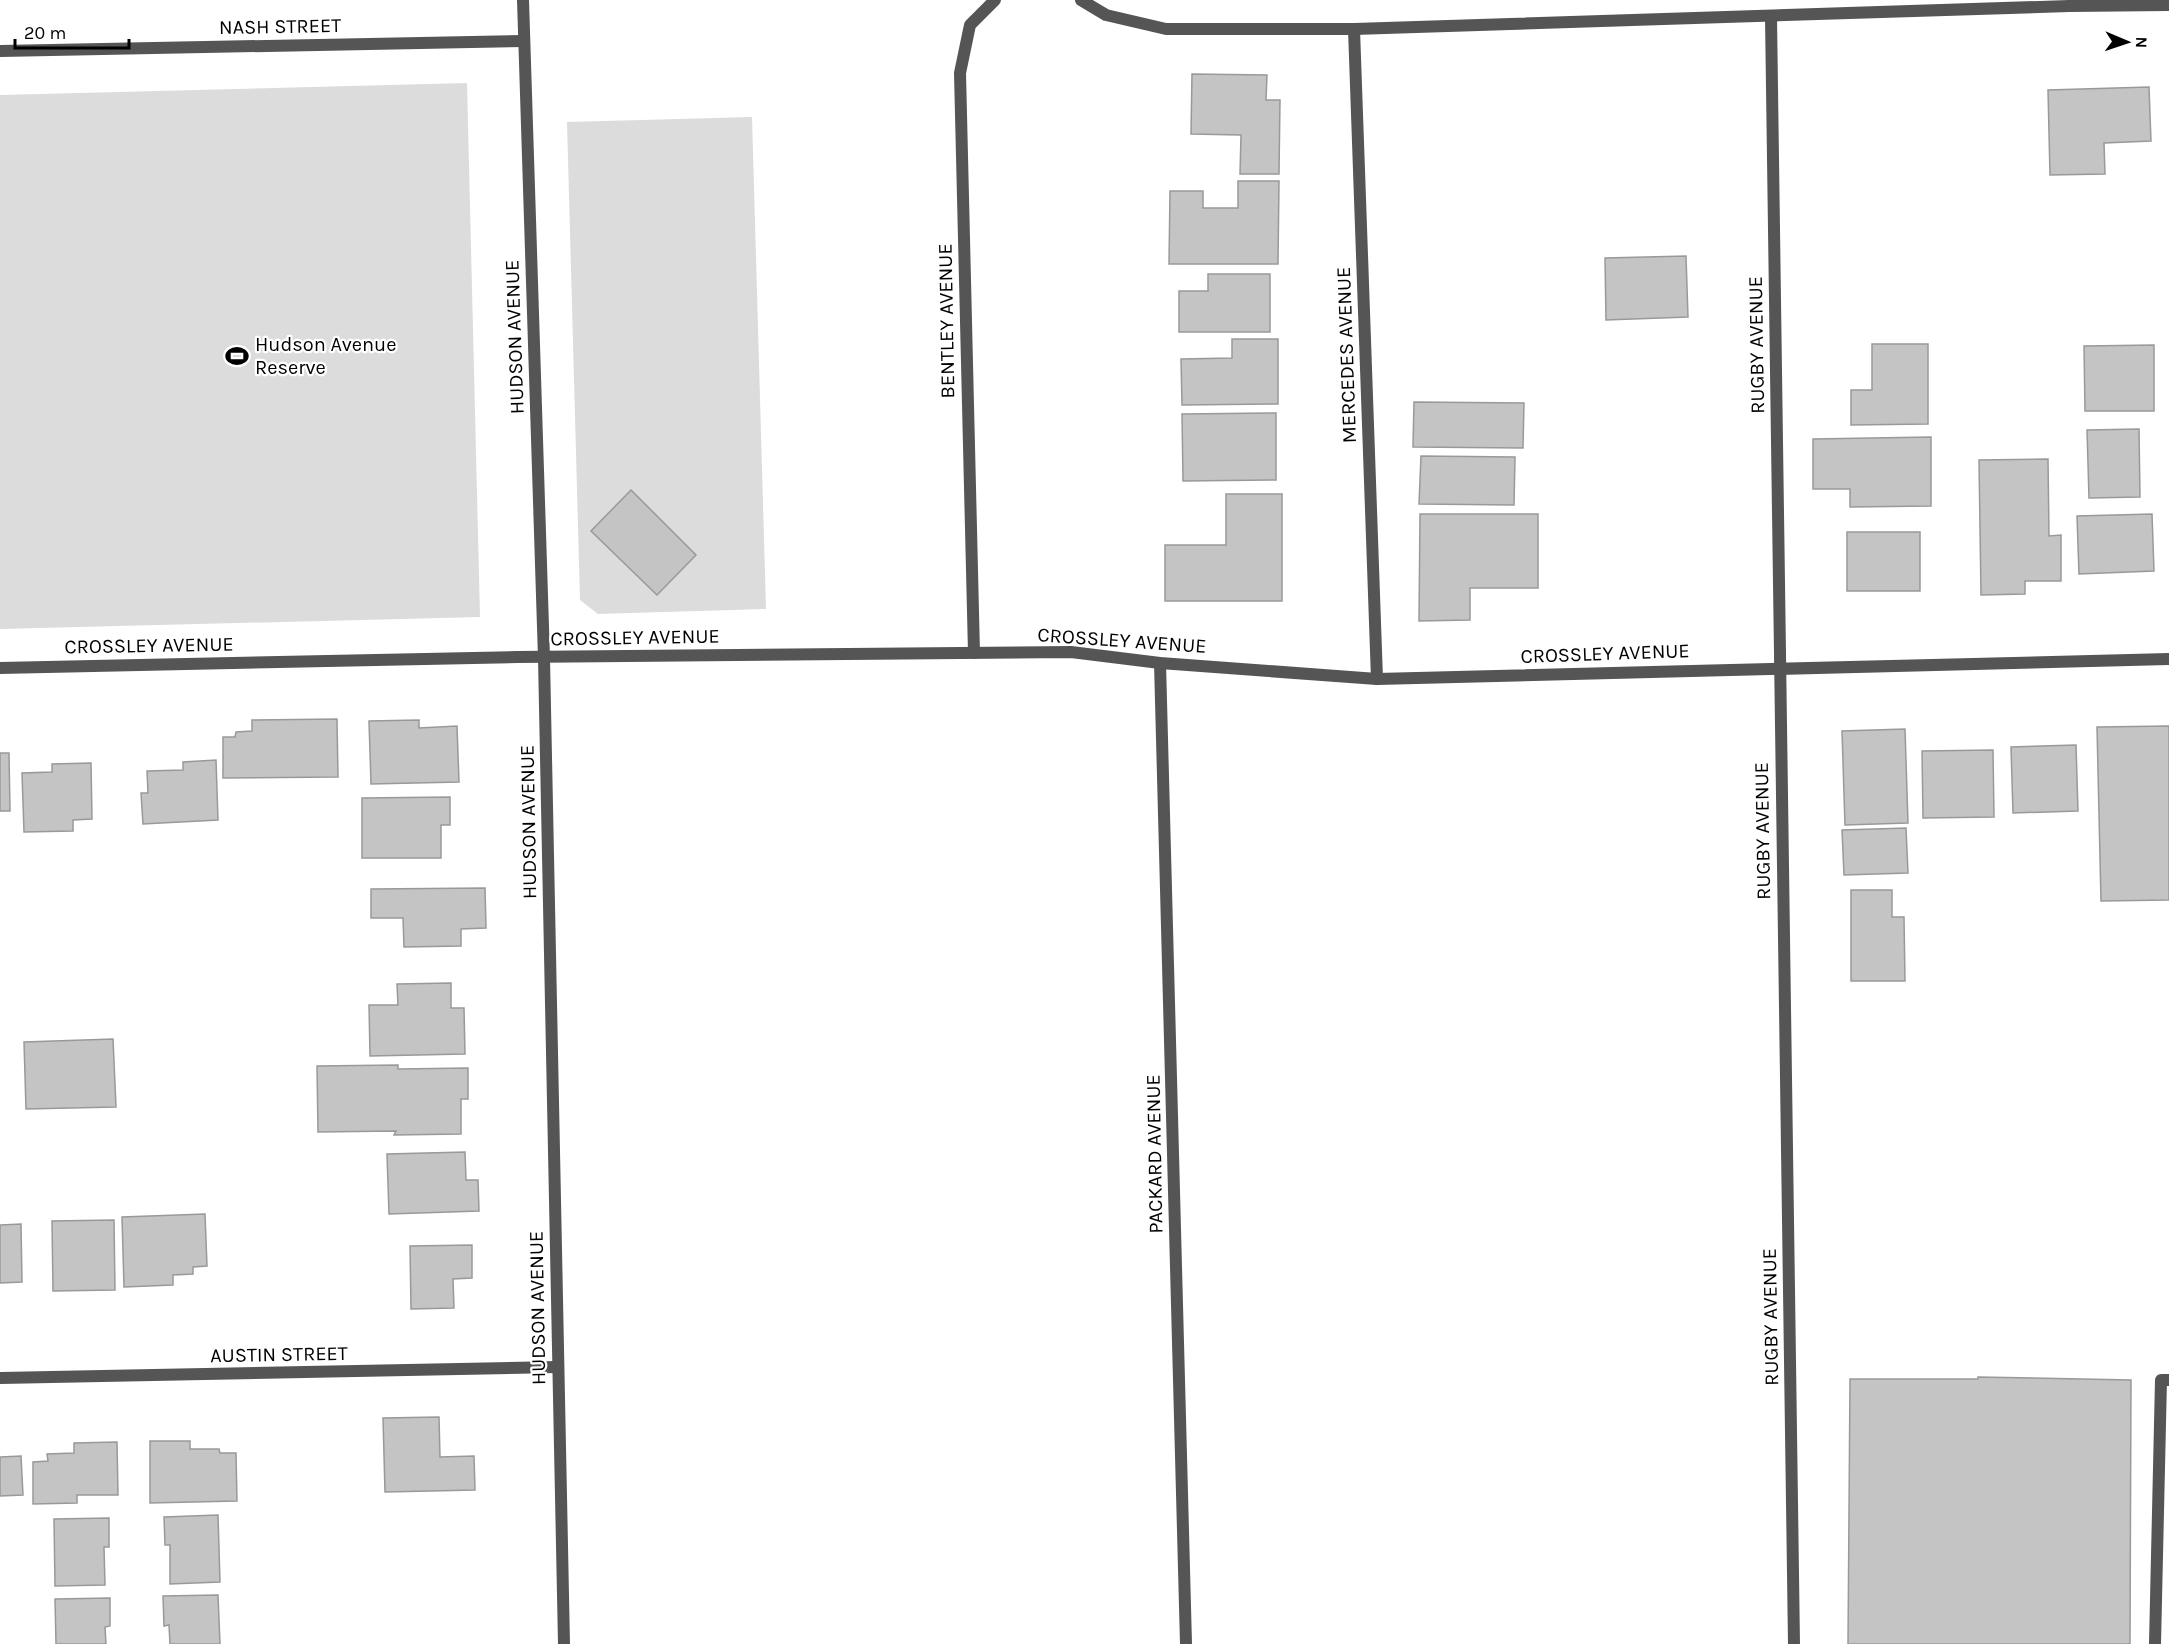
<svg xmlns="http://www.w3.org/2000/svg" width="2169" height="1644" font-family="Karla,sans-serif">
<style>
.green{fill:#dcdcdc}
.building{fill:#c4c4c4;stroke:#999;stroke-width:1.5}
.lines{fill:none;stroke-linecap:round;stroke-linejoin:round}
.lane{stroke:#555;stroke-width:12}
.street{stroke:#555;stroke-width:12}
.labels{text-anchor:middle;stroke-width:4.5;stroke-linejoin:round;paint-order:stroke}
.street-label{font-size:20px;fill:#000;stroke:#fff}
.poi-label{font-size:20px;fill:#000;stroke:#fff;text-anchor:start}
</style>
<rect width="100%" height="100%" fill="#fff"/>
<g class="green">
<path d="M467,83l13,534 -480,12v-534z"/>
<path d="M752,117l14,492 -168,5 -18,-14 -13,-478z"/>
</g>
<g class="building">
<path d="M1192,74l75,1 -1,25h14l-1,74h-39l1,-39 -50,-1z"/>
<path d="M2149,87l2,54 -47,2 1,31 -55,1 -2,-85z"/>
<path d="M1238,181h41l-1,83h-109l1,-73h33v17h35z"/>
<path d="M1686,256l2,61 -82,3 -1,-62z"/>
<path d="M1208,274h62v58h-91v-41h29z"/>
<path d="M1232,339h46v65l-96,1 -1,-46 51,-1z"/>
<path d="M1872,344h56v80l-77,1v-35h21z"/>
<path d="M2154,345v66h-69l-1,-65z"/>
<path d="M1414,402l110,1 -1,45 -110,-1z"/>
<path d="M1276,413v67l-93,1 -1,-67z"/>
<path d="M2139,429l1,68 -51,1 -2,-68z"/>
<path d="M1931,437v69l-81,1v-18h-37v-50z"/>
<path d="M1421,456l94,1 -1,48 -95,-1z"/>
<path d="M2048,459l1,77 12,-1v46h-36v13l-44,1 -2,-135z"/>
<path d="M631,490l65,65 -39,40 -66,-64z"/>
<path d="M1226,494h56v107h-117v-56h61z"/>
<path d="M1420,514h118v74h-68v32l-51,1z"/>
<path d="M2152,514l2,57 -75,3 -2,-58z"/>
<rect x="1847" y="532" width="73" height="59"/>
<path d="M337,719l1,58 -115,1v-41h12l1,-5 16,-1v-11z"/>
<path d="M419,720v8l38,-2 2,56 -88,2 -2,-63z"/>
<path d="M2169,726v174l-68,1 -4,-174z"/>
<path d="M1905,729l3,94 -63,2 -3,-94z"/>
<path d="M2076,745l2,66 -65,2 -2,-66z"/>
<path d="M1993,750l1,67 -71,1 -1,-67z"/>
<path d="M0,753h9l1,58h-10z"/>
<path d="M216,760l2,60 -75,4 -2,-31h7l-1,-22 36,-1v-8z"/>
<path d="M91,763l1,56 -19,1v11l-49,1 -2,-59 30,-1v-8z"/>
<path d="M450,797v28h-9v33h-79v-60z"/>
<path d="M1906,828l2,45 -64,2 -2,-45z"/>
<path d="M485,888l1,40 -25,1v17l-57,1 -1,-29h-32v-29z"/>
<path d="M1851,890h41v27h12l1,64h-54z"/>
<path d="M451,983v25h13l1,46 -95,2 -1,-51h29l-1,-21z"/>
<path d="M113,1039l3,68 -90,2 -2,-67z"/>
<path d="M398,1065v4l70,-1v31h-7v35l-67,1 2,-4 -78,1 -1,-66z"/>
<path d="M465,1152l1,28h12l1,31 -90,3 -2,-60z"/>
<path d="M205,1214l2,52 -14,1v7l-20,1v10l-49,2 -2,-70z"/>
<path d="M114,1220l1,70 -62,1 -1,-70z"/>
<path d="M21,1224l1,58 -22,1v-58z"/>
<path d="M472,1245v33l-19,1 1,29 -43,1 -1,-63z"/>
<path d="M1978,1377l153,3 -1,264h-282l2,-265h128z"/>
<path d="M439,1417l1,40 34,-1 1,34 -90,2 -2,-74z"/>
<path d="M150,1441h40v8h29l1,4h16l1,48 -87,2z"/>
<path d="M117,1442l1,53h-41v8l-44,1v-42l15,-1 -1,-7 27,-1v-10z"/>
<path d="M21,1456l2,39 -23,1v-39z"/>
<path d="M218,1515l2,67 -50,2v-39h-5l-1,-28z"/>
<path d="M109,1518v29h-5l1,38 -50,1 -1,-67z"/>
<path d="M218,1595l2,49h-50l-1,-19 -5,1 -1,-30z"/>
<path d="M110,1598v28l-5,1 1,17h-50l-1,-45z"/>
</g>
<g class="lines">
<path class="lane" d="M2155,1644l6,-264h8"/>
<g class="street">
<path d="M523,0l21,658 20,986"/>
<path d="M1081,0l25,15 60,14h188l715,-23 100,-1"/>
<path d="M1771,17l23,1627"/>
<path d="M1354,29l23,650"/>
<path d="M0,51l524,-10"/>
<path d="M974,653l-14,-580 10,-48 25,-25"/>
<path d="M1160,663l26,981"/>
<path d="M0,668l517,-11 554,-5 89,11 217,16 792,-20"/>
<path d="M0,1378l558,-11"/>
</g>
</g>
<defs>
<g id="stadium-bare" transform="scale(1.8)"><path d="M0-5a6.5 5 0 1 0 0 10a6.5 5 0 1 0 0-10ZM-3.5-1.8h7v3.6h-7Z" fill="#000" stroke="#fff" stroke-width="2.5" paint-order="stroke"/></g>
</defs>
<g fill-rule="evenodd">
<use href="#stadium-bare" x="237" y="356"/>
</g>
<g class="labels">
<g class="street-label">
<text transform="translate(280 26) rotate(-1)" y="7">NASH STREET</text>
<text transform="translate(946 321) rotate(-91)" y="7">BENTLEY AVENUE</text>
<text transform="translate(514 337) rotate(-92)" y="7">HUDSON AVENUE</text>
<text transform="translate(1756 345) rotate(-91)" y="7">RUGBY AVENUE</text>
<text transform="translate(1346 355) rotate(-92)" y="7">MERCEDES AVENUE</text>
<text transform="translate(635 637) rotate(-1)" y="7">CROSSLEY AVENUE</text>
<text transform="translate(1122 640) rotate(4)" y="7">CROSSLEY AVENUE</text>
<text transform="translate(149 645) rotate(-1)" y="7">CROSSLEY AVENUE</text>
<text transform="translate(1605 653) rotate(-2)" y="7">CROSSLEY AVENUE</text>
<text transform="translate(528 822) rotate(-91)" y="7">HUDSON AVENUE</text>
<text transform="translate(1762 831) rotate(-91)" y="7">RUGBY AVENUE</text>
<text transform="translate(1154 1154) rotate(-91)" y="7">PACKARD AVENUE</text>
<text transform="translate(537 1308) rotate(-91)" y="7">HUDSON AVENUE</text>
<text transform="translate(1770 1317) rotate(-91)" y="7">RUGBY AVENUE</text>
<text transform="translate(279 1354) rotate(-1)" y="7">AUSTIN STREET</text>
</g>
<g class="poi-label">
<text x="255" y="351">Hudson Avenue<tspan x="255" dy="23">Reserve</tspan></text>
</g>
</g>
<g transform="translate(2127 42) rotate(92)" stroke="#ffffff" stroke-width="4.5" paint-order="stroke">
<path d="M0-4.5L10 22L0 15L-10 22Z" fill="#000000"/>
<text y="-9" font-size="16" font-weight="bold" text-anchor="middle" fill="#000000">N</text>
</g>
<path d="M15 39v9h114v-9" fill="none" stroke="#000000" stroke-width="3"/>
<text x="24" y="39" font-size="18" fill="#000000" stroke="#ffffff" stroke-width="4.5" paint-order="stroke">20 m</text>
</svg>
